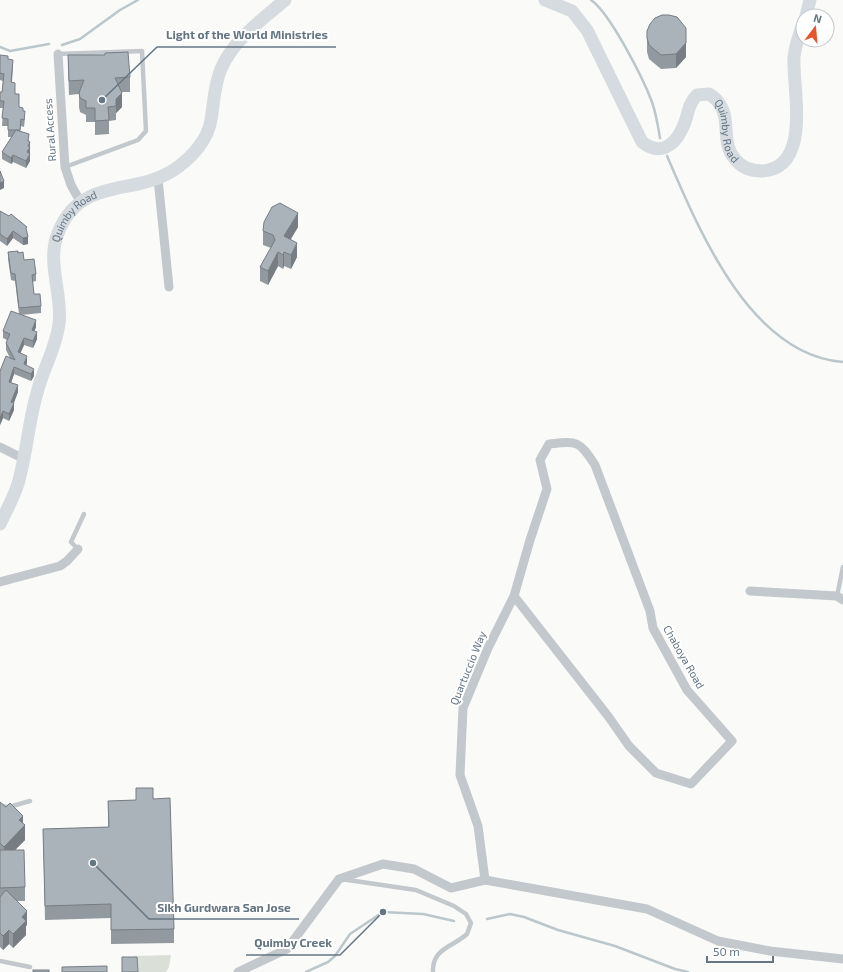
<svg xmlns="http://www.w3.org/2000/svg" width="843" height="972" font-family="'Exo 2',sans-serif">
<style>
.park{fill:#dadfd7}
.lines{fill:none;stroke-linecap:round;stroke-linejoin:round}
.stream{stroke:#bbc7cb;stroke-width:2.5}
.lane{stroke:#c3c8cc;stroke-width:4.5}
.street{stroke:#c3c8cc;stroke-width:9}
.secondary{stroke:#d6dbdf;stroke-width:13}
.wall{fill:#929a9f}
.shaded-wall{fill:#777d82}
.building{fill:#aab3b9;stroke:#777d82}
.labels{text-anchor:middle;stroke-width:4;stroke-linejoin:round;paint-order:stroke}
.street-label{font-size:11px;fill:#657683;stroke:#fff}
.leader{fill:none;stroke:#657683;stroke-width:1.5}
.callout-dot{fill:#657683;stroke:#fff;stroke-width:1.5}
.callout-label{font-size:12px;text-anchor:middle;font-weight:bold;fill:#657683;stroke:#fff;stroke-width:4;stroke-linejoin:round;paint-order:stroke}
</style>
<rect width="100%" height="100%" fill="#fafaf8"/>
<path class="park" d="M171,955l-2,12 -3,5h-31l-1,-16z"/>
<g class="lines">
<g class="stream">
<path d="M591,0c19,13 52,78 61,102 4,11 6,24 8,36"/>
<path d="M62,45l18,-6 40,-29 18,-10"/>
<path d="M0,47l10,4 39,-7"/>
<path d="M667,156c32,74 83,199 176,206"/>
<path d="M487,919l23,-5 14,3 34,13 57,16 60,23 13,3"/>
<path d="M306,972l22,-10 7,-6 15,-22 33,-22 40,2 31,7"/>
</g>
<g class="lane">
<path d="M58,54l84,-3 4,80 -8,9 -73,27"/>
<path d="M78,549l-7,-7 13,-28"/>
<path d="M837,596l6,-29"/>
<path d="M0,806l9,1 21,-6"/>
<path d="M341,879l75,11 38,16 12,8 5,9 -4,11c-14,13 -35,14 -34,38"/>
<path d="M0,961l30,6"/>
</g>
<g class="street">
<path d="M58,54l7,113 6,18 9,16"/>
<path d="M158,179l11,108"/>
<path d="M0,447l24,12"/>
<path d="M0,582l60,-16 7,-5 11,-12"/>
<path d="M750,591l87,5 6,4"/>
<path d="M485,880l-7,-54 -18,-51 3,-67 25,-60 26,-52 16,-56 17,-51 -7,-29 9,-16c28,-3 30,-4 46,21l55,146 3,17 34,62 45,51 -41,43 -35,-11 -27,-27 -21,-30 -94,-120"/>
<path d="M238,972l49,-23 52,-70 44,-15 31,5 37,19 34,-8 162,29 71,32 52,10 73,8"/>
</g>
<g class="secondary">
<path id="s1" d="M545,0l27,11 15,19 55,112c17,13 31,6 40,-13 7,-13 4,-22 15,-34l12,-1c3,2 7,5 9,8 14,16 2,41 17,57 6,8 16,12 27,12 51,-3 30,-84 32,-114 1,-11 5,-22 9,-33"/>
<path d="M806,16l4,-16"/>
<path id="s2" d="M0,524c7,-15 17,-32 20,-48 7,-27 9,-56 17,-83 6,-24 19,-45 22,-69 4,-29 -13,-62 -1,-91 23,-59 79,-35 120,-66 15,-11 30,-28 33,-47 3,-18 3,-35 10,-51 12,-29 42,-50 64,-69"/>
</g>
</g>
<g class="wall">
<path d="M647,38l39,19 -10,11 -15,1 -12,-10 -2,-7z"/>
<path d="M0,55l8,4 5,8 -1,15 7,25 4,4 2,7 -1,9 -3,-1 -1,6 10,10v19l-4,7 -13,-6 -2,2 -9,-5v-7l10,-15h-4v-11h-6l1,-18h-3v-16h2l1,-11 -3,-1z"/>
<path d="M68,55l62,22v15h-9l1,15 -6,6v7l-7,1v13l-14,1v-13h-9v-7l-6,-3 -1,-5v-13l-10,1 -1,-26z"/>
<path d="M0,211l27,21 1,12 -5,1 -10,-7 -6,8 -7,-5z"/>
<path d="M298,227l-7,12 6,18 -6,12 -7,-3 -1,3 -5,-3 -10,19 -8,-4v-14l11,-19 -8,-3v-14z"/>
<path d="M8,252l10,1 18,21v7l-4,1 2,12 7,12v7l-20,2 15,12 -2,4 3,8 -4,9 -9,-3 -4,8 7,10 -1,3 8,10 -3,5 -17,-7 -3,9 7,9 -4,11v7l-5,11 -6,-3 -3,7v-54l10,-13 -4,-8v-7l1,-3 -4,-2v-7l16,-17 -4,-33 -4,-1 -3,-21z"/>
<path d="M136,788l17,11 21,130v14l-63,1v-26l-66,2 -2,-91 65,-2v-26l28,-1z"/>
<path d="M0,802l23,22 2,16 -10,10 10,37v14h-8l10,24 -1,1v9l-13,13 -4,-4 -6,6 -3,-3z"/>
</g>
<g class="shaded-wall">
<path d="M686,28v29l-10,11v-14z"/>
<path d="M122,93v14l-6,6v-14z"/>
<path d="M29,134l-1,11 2,-3v19l-4,7v-7z"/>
<path d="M13,155v7l-2,2v-6z"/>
<path d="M4,181v7l-4,2v-7z"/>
<path d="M298,213v14l-14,23v-14z"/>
<path d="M13,231v7l-6,8v-7z"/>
<path d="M28,237v7l-5,1v-7z"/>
<path d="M297,243v14l-6,12v-14z"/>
<path d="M278,252v14l-10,19v-14z"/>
<path d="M284,252v14l-1,3v-14z"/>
<path d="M36,320v7l-4,10v-7z"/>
<path d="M37,332v7l-4,9v-7z"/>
<path d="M24,338v7l-6,14v-7z"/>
<path d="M27,356v7l-3,8v-7z"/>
<path d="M14,367v7l-5,15v-7z"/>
<path d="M34,369v7l-3,5v-7z"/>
<path d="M18,385v7l-7,17v-7z"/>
<path d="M14,403v7l-5,11v-7z"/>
<path d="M3,411v7l-3,7v-7z"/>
<path d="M23,816v11l2,-2v15l-21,21v-14l15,-27z"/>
<path d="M27,911v14l-1,1v9l-13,13v-14l9,-17z"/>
<path d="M9,930v14l-6,6v-14z"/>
</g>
<g class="building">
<path d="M662,15h7l8,2 9,11v15l-10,11 -15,1 -12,-10 -2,-7v-7l3,-7 5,-6z"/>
<path d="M128,52l2,25 -15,1 7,15 -6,6v7l-8,1 1,13 -14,1v-13h-9v-7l-6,-3 -1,-5 5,-13 -15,1 -1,-26h37v-2z"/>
<path d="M0,55l8,1v3l5,1 -2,22 4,1v11h4v13l4,1v3h2l-1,9 -3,-1 -1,11h-12v-11l-6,-1 2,-17h-4v-9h2l2,-18 -4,-1z"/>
<path d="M16,130l13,4 -1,7 2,1 -2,4 2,1 -3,5 3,2 -4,7 -13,-6 -2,3 -9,-6z"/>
<path d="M0,171l4,10 -4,2z"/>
<path d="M280,203l18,10 -14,23 13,7 -6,12 -7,-3 -1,3 -5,-3 -10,19 -8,-4 15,-27 -2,-5 -10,-4 1,-9 8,-15z"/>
<path d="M0,211l9,5 2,-2 16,13 -1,1 2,9 -5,1 -10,-7 -6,8 -7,-5z"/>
<path d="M18,251v2l5,-1 1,8 10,-1 2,15 -4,1 2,19h6l1,12 -22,2 -4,-34 -4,-1 -3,-21z"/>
<path d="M11,311l25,9 -4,10 5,2 -4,9 -9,-3 -6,14 9,4 -3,8 10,5 -3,5 -17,-7 -5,15 9,3 -7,17 3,1 -5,11 -6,-3 -3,7v-47l6,-15 9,4 -9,-17 4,-9 -7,-3z"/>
<path d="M136,788h17v11l17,-1 4,131 -63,1v-26l-66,2 -2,-77 66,-2 -1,-26 28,-1z"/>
<path d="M0,802l6,5 4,-4 13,13 -4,4 6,5 -21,22 -4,-4z"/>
<path d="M0,850h24l1,37 -25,1z"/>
<path d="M6,890l21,21 -5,6 4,4 -13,13 -4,-4 -6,6 -3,-3v-36z"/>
<path d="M122,957h15l1,15h-16z"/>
<path d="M107,966v6h-45v-5z"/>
<rect x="33" y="970" width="16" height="2"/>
</g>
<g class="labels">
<g class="street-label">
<text transform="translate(50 130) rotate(-94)" y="4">Rural Access</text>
<text dy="4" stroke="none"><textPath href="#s1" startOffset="321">Quimby Road</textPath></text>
<text dy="4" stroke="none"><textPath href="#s2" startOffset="325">Quimby Road</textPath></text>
<text transform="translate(684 657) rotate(60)" y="4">Chaboya Road</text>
<text transform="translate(468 668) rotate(-68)" y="4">Quartuccio Way</text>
</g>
</g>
<path class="leader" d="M102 100L157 47H336M93 863L149 919H299M383 912L340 955H246"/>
<g class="callout-dot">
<circle cx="102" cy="100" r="4"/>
<circle cx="93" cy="863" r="4"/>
<circle cx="383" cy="912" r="4"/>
</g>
<g class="callout-label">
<text x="247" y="39">Light of the World Ministries</text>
<text x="224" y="912">Sikh Gurdwara San Jose</text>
<text x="293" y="947">Quimby Creek</text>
</g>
<g transform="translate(815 28) rotate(16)"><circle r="19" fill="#ffffff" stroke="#c1c8cd"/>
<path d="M0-3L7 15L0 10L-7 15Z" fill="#e4572e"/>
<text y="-6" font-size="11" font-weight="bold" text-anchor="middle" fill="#657683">N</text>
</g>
<path d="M707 956v6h66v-6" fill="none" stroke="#657683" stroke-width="2"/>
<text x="713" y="956" font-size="12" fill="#657683" stroke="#ffffff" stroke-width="3" paint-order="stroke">50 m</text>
</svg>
